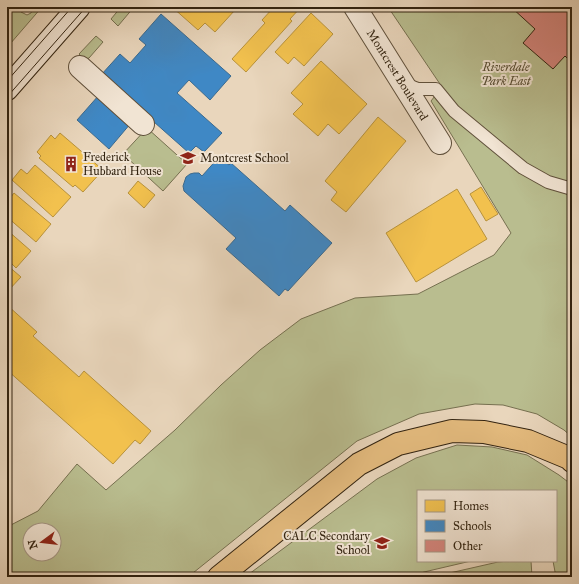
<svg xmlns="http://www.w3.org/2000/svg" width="579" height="584" font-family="'IM FELL Great Primer',serif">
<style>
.green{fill:#b9bd8f;stroke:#767050;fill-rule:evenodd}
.homes{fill:#f2c14e;stroke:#b8923b}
.schools{fill:#3f88c5;stroke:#3b6a8f}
.building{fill:#d3847b;stroke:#322310}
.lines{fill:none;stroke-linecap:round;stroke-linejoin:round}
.lane-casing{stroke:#60503b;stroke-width:14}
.street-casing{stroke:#60503b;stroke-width:24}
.secondary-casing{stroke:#322310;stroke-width:24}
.highway-casing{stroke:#322310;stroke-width:24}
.lane{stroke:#f1e4d3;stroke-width:12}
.street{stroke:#f1e4d3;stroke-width:22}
.secondary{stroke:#f1e4d3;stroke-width:22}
.highway{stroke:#e4bb7e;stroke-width:22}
.tram{stroke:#322310;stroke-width:1}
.labels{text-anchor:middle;stroke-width:4;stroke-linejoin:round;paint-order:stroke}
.park-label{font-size:12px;font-style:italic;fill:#544a30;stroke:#f1e4d3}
.street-label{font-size:12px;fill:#322310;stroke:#f1e4d3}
.poi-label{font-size:12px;fill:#322310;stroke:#f1e4d3;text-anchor:start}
</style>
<rect width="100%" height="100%" fill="#e9d6bc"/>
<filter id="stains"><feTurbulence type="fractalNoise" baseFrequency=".005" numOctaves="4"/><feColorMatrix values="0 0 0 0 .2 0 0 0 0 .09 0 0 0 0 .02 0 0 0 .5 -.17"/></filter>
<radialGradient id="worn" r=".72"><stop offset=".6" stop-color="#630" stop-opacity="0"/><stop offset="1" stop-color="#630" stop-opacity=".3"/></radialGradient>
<g class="green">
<path d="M7,7h14v5l6,3 4,-2 2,-6h9l-32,37 -3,-6z"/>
<path d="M121,7h13l-16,19 -7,-7z"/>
<path d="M388,7h184v430l-8,-7 -27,-16 -34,-9 -28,-1 -56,10 -62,27 -169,136h-181v-50l31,-16 39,-47 29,26 69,-60 46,-45 39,-35 41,-31 54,-21 63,-4 76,-39 17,-22 -80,-132 11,-14zM30,530h24v24h-24z"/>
<path d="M96,36l7,6 -14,16 -2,1h-3l-5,-5z"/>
<path d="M147,128l40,36 -24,27 -40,-37z"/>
<path d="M457,445l35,2 35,8 32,20 13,10v92h-16l-3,-16h3v-70h-138v70h53l-47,11 -13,5h-166l132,-98 39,-21z"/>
<path d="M509,561h22l1,16h-100l66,-15z"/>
</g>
<g class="homes">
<path d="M172,7h59l4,3 -20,22 -10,-9 -7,7z"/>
<path d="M274,7h27l-11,12 2,2 -46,51 -14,-13 33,-36 -3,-3z"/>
<path d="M311,13l22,21 -29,32 -10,-9 -6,7 -13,-12z"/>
<path d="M321,61l46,43 -28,30 -11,-10 -10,12 -25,-22 10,-10 -12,-11z"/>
<path d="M378,117l28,24 -60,71 -15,-12 6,-8 -12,-11z"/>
<path d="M60,133l43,37 -20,22 -8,-7 -2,2 -34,-29 2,-2 -4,-4 14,-17 4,4z"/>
<path d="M35,165l36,32 -18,20 -41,-37 9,-11 6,5z"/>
<path d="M138,181l17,14 -11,13 -16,-15z"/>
<path d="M481,187l17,27 -12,7 -16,-27z"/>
<path d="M457,189l30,50 -71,43 -30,-49z"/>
<path d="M14,193l37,31 -15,18 -29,-25v-15z"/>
<path d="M7,230l24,21 -15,17 -9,-9z"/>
<path d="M7,265l14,12 -14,15z"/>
<path d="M7,305l30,27 -4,4 46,41 5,-6 67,60 -11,13 -5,-4 -22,24 -106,-94z"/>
</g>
<g class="schools">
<path d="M161,14l70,62 -21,24 -21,-20 -12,13 45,40 -18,19 -8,-6 -7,7 -88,-78 19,-21 10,9 16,-18 -7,-6z"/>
<path d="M99,95l32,28 -22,26 -32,-29z"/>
<path d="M219,157l10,8 2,-2 54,48 5,-6 42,38 -44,48 -3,-2 -6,7 -53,-47 10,-11 -52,-47 -1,-5 3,-9 4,-3 4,-1h5l3,3z"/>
</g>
<path class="building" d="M511,7h61v56l-7,-7 -12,13 -30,-26 12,-14z"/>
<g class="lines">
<g class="lane-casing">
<path id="lane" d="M405,84l13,5h18l18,22 69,57 25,14 24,7"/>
</g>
<g class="street-casing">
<g id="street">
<path id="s1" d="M355,7l85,136"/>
<path d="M80,67l63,57"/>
</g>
</g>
<g class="secondary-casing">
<path id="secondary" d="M7,89l72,-82"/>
</g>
<g class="highway-casing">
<path id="highway" d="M219,577l140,-113 39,-20 54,-13 32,1 44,9 41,17 3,3"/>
</g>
<use href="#lane" class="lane"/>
<use href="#street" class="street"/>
<use href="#secondary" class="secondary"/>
<use href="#highway" class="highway"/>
<g class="tram">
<path d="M7,81l65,-74"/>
<path d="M7,97l79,-90"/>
</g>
</g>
<defs>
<g id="school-bare" transform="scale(1.2)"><path d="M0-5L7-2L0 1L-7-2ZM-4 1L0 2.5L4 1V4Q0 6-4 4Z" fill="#8f2418" stroke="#f1e4d3" stroke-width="2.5" paint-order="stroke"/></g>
<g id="building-bare" transform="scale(1.2)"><path d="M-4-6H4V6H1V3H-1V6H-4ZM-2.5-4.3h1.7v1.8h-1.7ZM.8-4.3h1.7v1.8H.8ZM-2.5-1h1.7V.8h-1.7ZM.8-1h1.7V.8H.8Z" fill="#8f2418" stroke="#f1e4d3" stroke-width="2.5" paint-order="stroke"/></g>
</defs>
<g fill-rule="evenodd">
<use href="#school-bare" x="188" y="158"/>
<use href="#building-bare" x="71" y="164"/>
<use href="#school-bare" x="382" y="543"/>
</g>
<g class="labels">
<g class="park-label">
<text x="506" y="71">Riverdale<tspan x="506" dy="14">Park East</tspan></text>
</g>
<g class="street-label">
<text dy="4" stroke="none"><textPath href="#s1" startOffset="80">Montcrest Boulevard</textPath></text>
</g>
<g class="poi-label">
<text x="83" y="161">Frederick<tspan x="83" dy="14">Hubbard House</tspan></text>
<text x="200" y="162">Montcrest School</text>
<text x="370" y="540" text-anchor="end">CALC Secondary<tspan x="370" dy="14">School</tspan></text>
</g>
</g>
<rect width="579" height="584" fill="none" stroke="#e9d6bc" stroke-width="24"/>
<rect x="8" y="8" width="563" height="568" fill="none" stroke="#322310" stroke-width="2"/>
<rect x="12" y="12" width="555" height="560" fill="none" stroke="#322310"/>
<rect x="417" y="490" width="140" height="72" fill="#f1e4d3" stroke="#a59785"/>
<rect x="425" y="500" width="20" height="12" fill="#f2c14e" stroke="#a59785"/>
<text x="453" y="510" font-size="12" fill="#322310">Homes</text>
<rect x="425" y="520" width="20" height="12" fill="#3f88c5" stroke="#a59785"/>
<text x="453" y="530" font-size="12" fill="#322310">Schools</text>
<rect x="425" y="540" width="20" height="12" fill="#d3847b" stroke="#a59785"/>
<text x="453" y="550" font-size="12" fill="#322310">Other</text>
<g transform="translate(42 542) rotate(255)"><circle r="19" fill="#f1e4d3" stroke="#a59785"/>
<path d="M0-3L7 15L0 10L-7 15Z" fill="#8f2418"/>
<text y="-6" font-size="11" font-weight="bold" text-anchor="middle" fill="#322310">N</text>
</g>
<rect width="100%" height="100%" filter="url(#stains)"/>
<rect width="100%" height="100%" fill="url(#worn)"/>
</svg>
